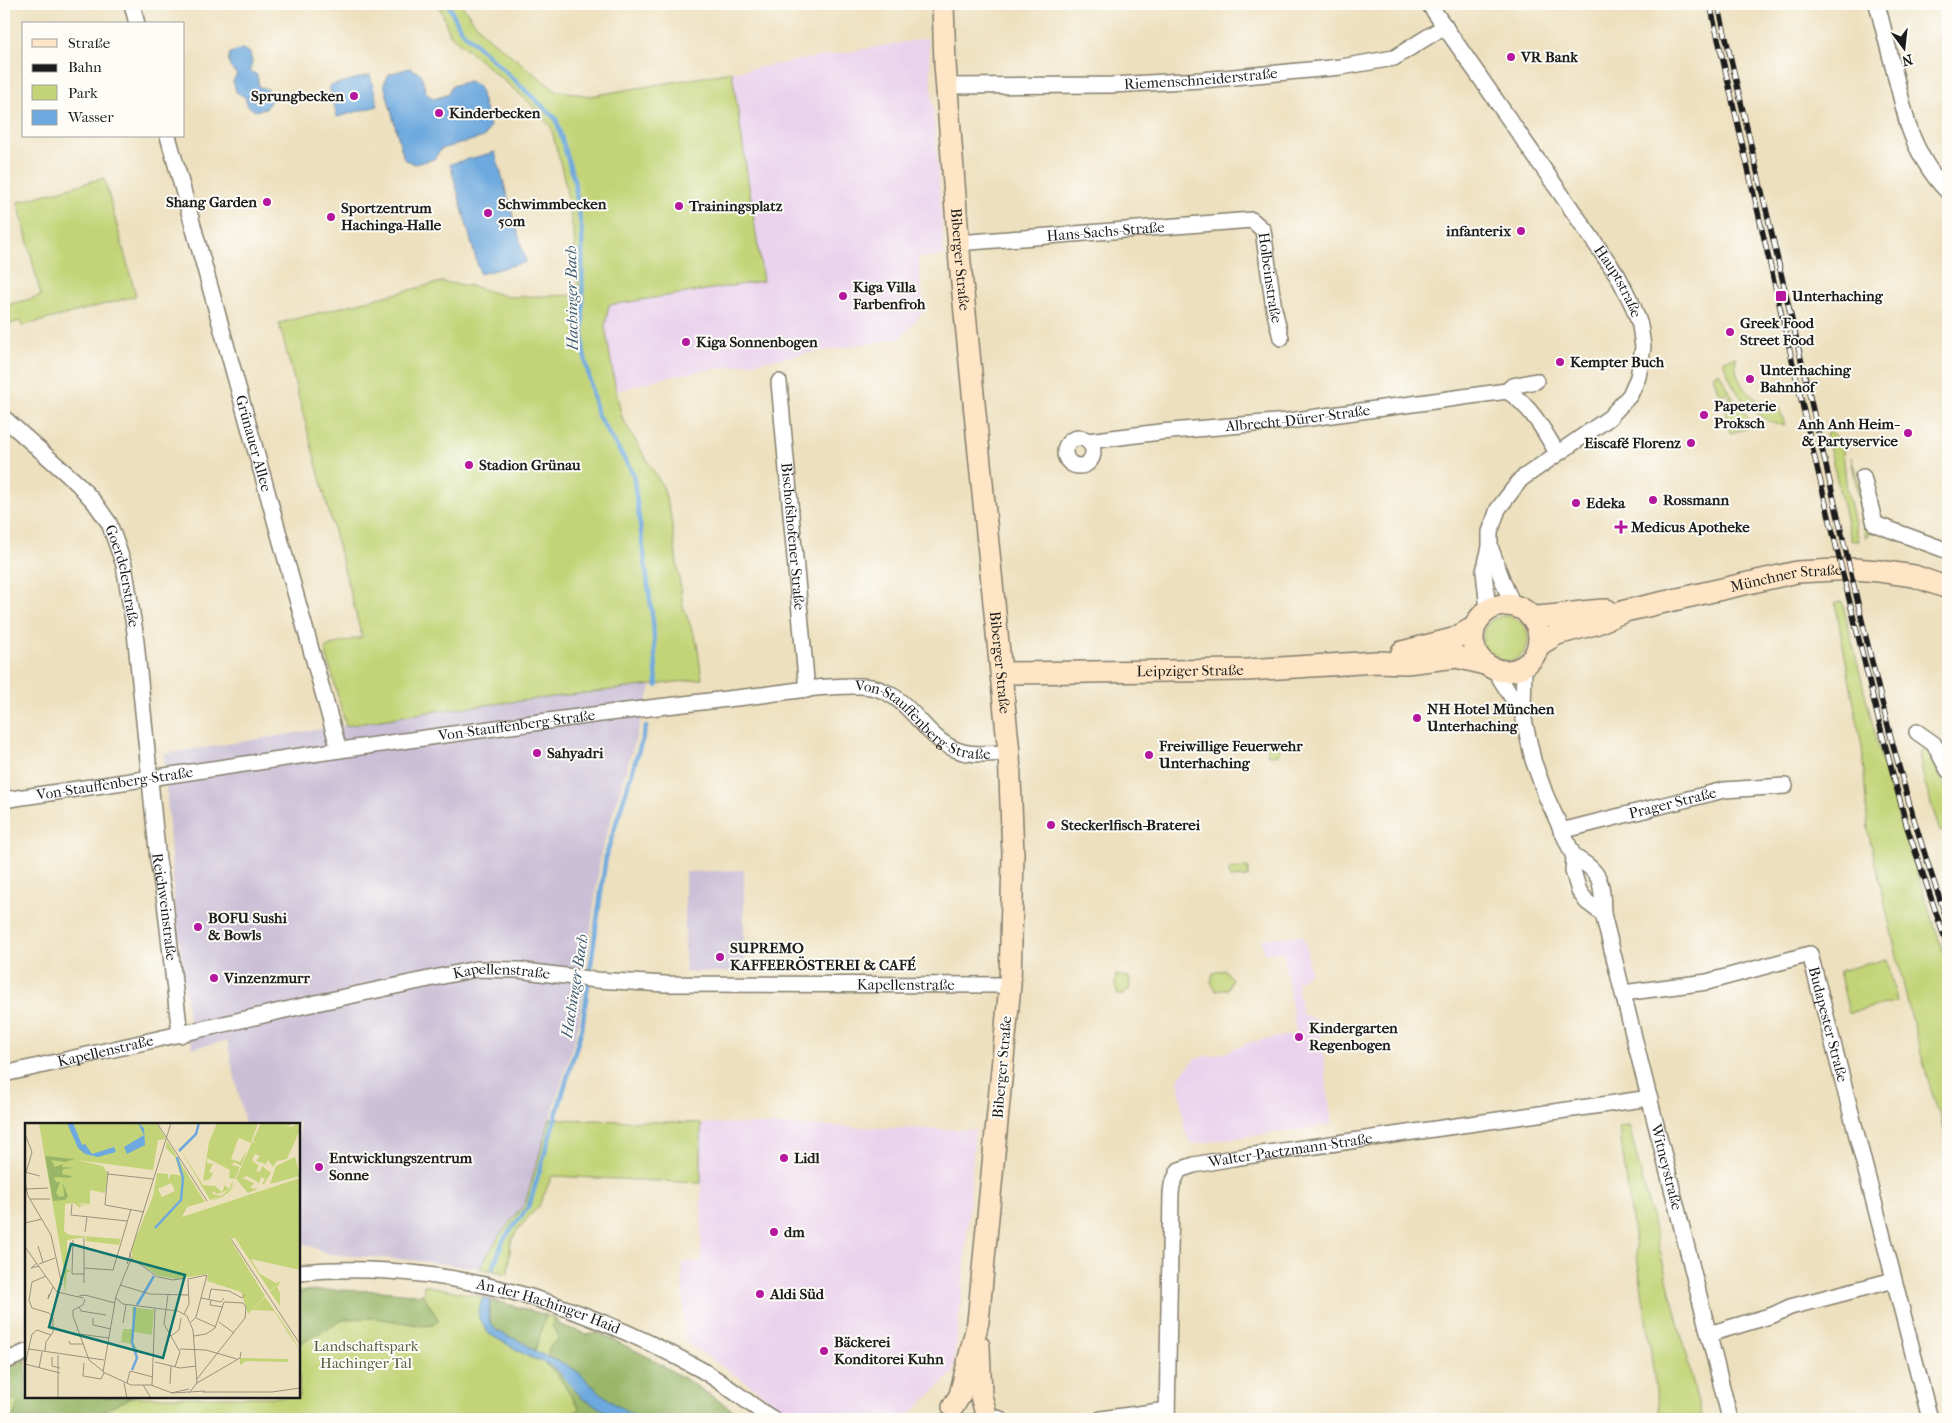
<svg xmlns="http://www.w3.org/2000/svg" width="1952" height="1423" font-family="'IM FELL French Canon',serif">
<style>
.built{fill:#ead1ec}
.industrial{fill:#cabfd6}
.green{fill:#c2d477;stroke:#6f784a}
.forest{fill:#99b668;stroke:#5a6942}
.water{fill:#6da9de;stroke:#44627d}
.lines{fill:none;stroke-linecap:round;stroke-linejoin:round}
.stream{stroke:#6da9de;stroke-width:4.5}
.street-casing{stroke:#847e6d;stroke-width:18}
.secondary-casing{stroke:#847e6d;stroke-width:24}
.street{stroke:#fff;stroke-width:15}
.secondary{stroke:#fde5c5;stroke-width:21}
.rail-casing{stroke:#1c1c1c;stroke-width:5.5}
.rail{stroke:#fdfcf7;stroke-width:4;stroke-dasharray:11;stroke-linecap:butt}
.poi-dot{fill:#b5179e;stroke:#fdfcf7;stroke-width:2}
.labels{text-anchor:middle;stroke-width:4;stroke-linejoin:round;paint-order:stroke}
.poi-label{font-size:15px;font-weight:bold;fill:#1c1c1c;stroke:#fdfcf7;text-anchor:start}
.street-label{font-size:15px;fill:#1c1c1c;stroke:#fdfcf7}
.park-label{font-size:15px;fill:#565c3c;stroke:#fdfcf7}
.water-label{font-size:16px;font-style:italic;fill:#405b73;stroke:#fdfcf7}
.inset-river{fill:none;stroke:#6da9de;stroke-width:2.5}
.inset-road{fill:none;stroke:#99927d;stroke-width:1}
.view{fill:#0f766e;fill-opacity:0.15;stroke:#0f766e;stroke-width:2.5}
.inset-edge{fill:none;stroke:#1c1c1c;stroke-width:2.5}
</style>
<rect width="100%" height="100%" fill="#fdfcf7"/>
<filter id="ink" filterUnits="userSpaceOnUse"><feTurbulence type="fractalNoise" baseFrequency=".02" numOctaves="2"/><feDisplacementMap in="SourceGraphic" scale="10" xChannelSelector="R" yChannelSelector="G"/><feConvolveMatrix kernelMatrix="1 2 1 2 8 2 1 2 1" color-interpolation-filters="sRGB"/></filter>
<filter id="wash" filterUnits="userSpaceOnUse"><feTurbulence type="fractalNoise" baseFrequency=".0096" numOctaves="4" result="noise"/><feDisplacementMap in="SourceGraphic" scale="20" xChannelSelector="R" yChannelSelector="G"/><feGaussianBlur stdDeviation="1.12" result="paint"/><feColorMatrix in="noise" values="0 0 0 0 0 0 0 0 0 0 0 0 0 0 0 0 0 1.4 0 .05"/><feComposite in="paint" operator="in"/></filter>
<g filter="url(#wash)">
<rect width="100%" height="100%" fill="#ede0be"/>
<g class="built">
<path d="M928,38l16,217 -26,3 6,53 -23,27 -239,40 -46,13 -11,-65 3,-21 155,-24 -31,-209z"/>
<path d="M1299,935l5,3 2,6 4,29 -13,10 5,31 17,7 13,104 -141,19 -6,-12 -7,-54 18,-20 28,-5 26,-11 46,-8 -13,-83 -19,3 -2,-15z"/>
<path d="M701,1123l274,7 -11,143 -11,100 -47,45 -101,1 -22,-10 -34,-25 -64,-42 -3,-79 19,-1z"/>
</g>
<g class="industrial">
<path d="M652,684l-51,169 -23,174 -53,177 -27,33 -18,31 -69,-8 -84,-6 -21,-10h-7v-120h-54l-18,-83 -35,7 -18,-150 -10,-144 264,-42z"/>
<path d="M744,870v102h-59v-100z"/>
</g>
<g class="green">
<path d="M439,4h22l22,29 72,57 35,6 142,-24 31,209 -154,24 -4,21 11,65 6,27 41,69 7,24 13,95 14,37 5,36 -274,33 -82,14 -21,-77 6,-4 31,-8 -83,-314 162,-41 30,4 38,11 69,-2 -4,-59 -9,-54 -14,-55 -22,-25 -79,-67z"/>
<path d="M104,178l32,118 -114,30 -2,-5 -16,5v-20l37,-10 -23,-94z"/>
<path d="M1736,357c-3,27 17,47 43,50l6,18c-32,-3 -54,-36 -62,-65z"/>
<path d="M1719,372l16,29 13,16 -2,12 -16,4 -6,-25 -3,-5 6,-1 2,-6 -3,-3 -7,2 -6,-20z"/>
<path d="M1831,431l11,11 5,48 12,51 -8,-1 -25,-107z"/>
<path d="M1851,457l21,71 -6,11z"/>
<path d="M1842,601l41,165 19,63 46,137v175l-21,-64 -19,-73 -40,-173 -6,-84 -27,-144z"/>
<circle cx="1505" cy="639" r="23"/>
<path d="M1278,738l1,16 -11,1 -2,-16z"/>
<path d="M1927,749l21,44v35l-8,4 -16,-51 -5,-28z"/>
<path d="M1248,867v10l-18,1 -1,-9z"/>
<path d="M1887,959l10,42 -48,12 -10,-42z"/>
<path d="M1225,970l7,9 -4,10 -12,2 -5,-9 2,-9z"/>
<path d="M1116,975l13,2 1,4 -1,10h-3l-2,4h-6l-3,-9z"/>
<path d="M550,1119l151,4v60l-149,-7 -13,30 -21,23 -7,12 -3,33 -28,-6 18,-31 27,-33z"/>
<path d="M1629,1126l73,293h-42l-41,-292z"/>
<path d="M424,1285l50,10 72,20 9,3 5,7 26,9 13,-1 47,23 44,26 56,37h-742v-49l22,27h273v-106h80l44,4z"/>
</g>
<g class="forest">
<path d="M334,1290l45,1 44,4 16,25 -7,5 -8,1 -49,-8 -30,1 -46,25v-53z"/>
<path d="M491,1300l55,15 -11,36c-25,-18 -53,-12 -44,-51z"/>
<path d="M555,1318l5,7 26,9 13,-1 47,23 44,26 56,37h-175l3,-7 5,-3 -21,-34 -13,-11 4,-16 10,-11 -7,-12z"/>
<path d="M26,1359v38h107l-47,22h-74l6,-15 -3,-3h-11v-31z"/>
</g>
<g class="water">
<path d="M242,49l8,4 2,10 -2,8 7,4 2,12 9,2 3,11 -5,8 -11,3 -8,-6 -2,-8 -9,-5 -3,-11 4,-7c-8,-6 -10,-11 -7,-21z"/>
<path d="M410,68l11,6 5,19 8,6 13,-4 5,-9 17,-5 10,6 11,40 -6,10 -43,12 -7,10 -19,5 -11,-5 -20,-75 5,-10z"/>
<path d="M370,75l8,31 -41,11 -8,-31z"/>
<path d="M495,152l31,110 -46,12 -30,-110z"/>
<path d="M483,1297l8,3 -3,14 2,9 7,8 27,12 14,10 27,11 16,10 8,9 24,20 28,16h-21l-37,-20 -25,-28 -10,-7 -19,-7 -40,-23 -10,-15v-11z"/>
</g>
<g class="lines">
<g class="stream">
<path d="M448,4l13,26 95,89 18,61 8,52 1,117 14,65 36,59 20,149 4,64"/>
<path d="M493,1268l10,-28 26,-34 53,-178 24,-172 40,-129"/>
</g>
</g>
</g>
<g filter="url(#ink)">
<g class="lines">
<g class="street-casing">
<g id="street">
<path d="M132,4l5,20"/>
<path id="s1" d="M1429,4l189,272 15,30 7,19 3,22 -5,30 -8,18 -21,23 -88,61 -23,30 -8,23v15l-6,24 4,39"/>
<path d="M1877,4l31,121c9,26 21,48 40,67"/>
<path id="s2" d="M946,86l166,-1 90,-5 139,-13 53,-9 51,-32"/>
<path id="s3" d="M168,136l171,614"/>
<path id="s4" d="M958,243l294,-23 11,10 11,79 7,29"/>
<path id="s5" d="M779,382l28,308"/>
<path d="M1507,391l5,-5 24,-5"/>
<path id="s6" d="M4,418l74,66 17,19 14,20 15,42 11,67 23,228 7,42 15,133"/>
<circle cx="1079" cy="452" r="14"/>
<path id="s7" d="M1088,441l72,-9 128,-11 219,-30c23,14 37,39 50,62"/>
<path d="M1863,477l12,47 73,27"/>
<path d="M1490,547c8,19 13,40 24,58"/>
<path d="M1524,666l-1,49 10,45 13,36 28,61 -1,14 6,20 8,11 16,12"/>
<path d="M1494,669l29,46"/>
<path d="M1917,732l17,12 14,26"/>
<path id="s8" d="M4,800c194,-29 388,-59 582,-84 59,-8 117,-14 176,-21 32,-4 66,-10 99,-9 51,2 59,55 102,66 15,4 31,1 46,1"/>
<path id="s9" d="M1561,831l163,-41 61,-4"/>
<path id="s10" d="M1574,857c29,15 28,27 29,57l127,505"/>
<path id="s11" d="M1623,993l84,-11 103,-28 120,465"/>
<path id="s12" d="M4,1074l312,-71 160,-34 42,1 78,10 69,4 345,1"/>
<path id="s13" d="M299,1272c140,-13 277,29 399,96 26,14 49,35 75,51"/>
<path d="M1709,1334l64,-19 17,-8 104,-27"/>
<path d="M4,1362l22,-10"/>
<path d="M993,1417l7,2"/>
<path d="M1101,1419l66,-9"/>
<path id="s14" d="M1167,1419l4,-225 1,-9 7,-15 15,-5 39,-7 417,-60"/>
</g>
</g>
<g class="secondary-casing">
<g id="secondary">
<path id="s15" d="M943,4l2,60 15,199 49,490 4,101 -3,131 -32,337 -18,73 -7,12"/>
<circle cx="1506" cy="638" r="33"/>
<path d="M1532,617c26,0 50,-7 75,-7"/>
<path id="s16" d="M1539,645l18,-11 38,-10 30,-13 172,-39 57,-3 25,2 35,5 34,12"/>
<path d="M1402,652l51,-13 20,-11"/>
<path id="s17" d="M1002,673l245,-3 129,-8 30,1 51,-6 28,7"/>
<path d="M979,1346l2,50 4,14"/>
</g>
</g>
<use href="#street" class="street"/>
<use href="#secondary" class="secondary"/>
<g class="rail-casing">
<g id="rail">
<path d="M1710,4l104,451 64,263 29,109 41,121"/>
<path d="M1718,4c39,165 77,331 116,496 33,142 64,285 114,422"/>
</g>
</g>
<use href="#rail" class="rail"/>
</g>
</g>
<g class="poi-dot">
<circle cx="1511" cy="57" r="5"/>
<circle cx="354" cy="96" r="5"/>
<circle cx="439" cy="113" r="5"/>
<circle cx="267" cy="202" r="5"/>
<circle cx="679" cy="206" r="5"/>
<circle cx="488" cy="213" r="5"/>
<circle cx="331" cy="217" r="5"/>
<circle cx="1521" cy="231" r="5"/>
<circle cx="843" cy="296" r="5"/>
<rect x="1775" y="290" width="12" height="12" rx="2.5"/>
<circle cx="1730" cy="332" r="5"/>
<circle cx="686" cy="342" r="5"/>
<circle cx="1560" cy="362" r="5"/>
<circle cx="1750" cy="379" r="5"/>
<circle cx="1704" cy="415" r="5"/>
<circle cx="1908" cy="433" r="5"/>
<circle cx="1691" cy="443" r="5"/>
<circle cx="469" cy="465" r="5"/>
<circle cx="1653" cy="500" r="5"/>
<circle cx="1576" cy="503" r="5"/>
<path d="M1618.5 519.5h5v5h5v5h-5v5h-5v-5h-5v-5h5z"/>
<circle cx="1417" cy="718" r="5"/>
<circle cx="537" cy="753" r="5"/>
<circle cx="1149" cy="755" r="5"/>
<circle cx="1051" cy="825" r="5"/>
<circle cx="198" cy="927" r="5"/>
<circle cx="720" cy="957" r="5"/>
<circle cx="214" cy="978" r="5"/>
<circle cx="1299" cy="1037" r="5"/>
<circle cx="784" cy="1158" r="5"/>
<circle cx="319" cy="1167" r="5"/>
<circle cx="774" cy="1232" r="5"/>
<circle cx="760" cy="1294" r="5"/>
<circle cx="824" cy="1351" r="5"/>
</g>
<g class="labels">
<g class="poi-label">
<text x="1521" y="62">VR Bank</text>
<text x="344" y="101" text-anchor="end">Sprungbecken</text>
<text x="449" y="118">Kinderbecken</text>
<text x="257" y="207" text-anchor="end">Shang Garden</text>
<text x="498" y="209">Schwimmbecken<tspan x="498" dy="17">50m</tspan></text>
<text x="689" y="211">Trainingsplatz</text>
<text x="341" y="213">Sportzentrum<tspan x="341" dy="17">Hachinga-Halle</tspan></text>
<text x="1511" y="236" text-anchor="end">infanterix</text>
<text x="853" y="292">Kiga Villa<tspan x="853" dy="17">Farbenfroh</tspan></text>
<text x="1792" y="301">Unterhaching</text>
<text x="1740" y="328">Greek Food<tspan x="1740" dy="17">Street Food</tspan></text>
<text x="696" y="347">Kiga Sonnenbogen</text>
<text x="1570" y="367">Kempter Buch</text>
<text x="1760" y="375">Unterhaching<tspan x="1760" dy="17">Bahnhof</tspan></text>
<text x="1714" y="411">Papeterie<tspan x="1714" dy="17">Proksch</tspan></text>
<text x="1898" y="429" text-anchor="end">Anh Anh Heim-<tspan x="1898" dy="17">&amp; Partyservice</tspan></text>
<text x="1681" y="448" text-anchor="end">Eiscafé Florenz</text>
<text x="479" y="470">Stadion Grünau</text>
<text x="1663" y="505">Rossmann</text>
<text x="1586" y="508">Edeka</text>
<text x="1631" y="532">Medicus Apotheke</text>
<text x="1427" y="714">NH Hotel München<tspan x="1427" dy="17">Unterhaching</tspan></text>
<text x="1159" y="751">Freiwillige Feuerwehr<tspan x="1159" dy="17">Unterhaching</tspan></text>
<text x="547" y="758">Sahyadri</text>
<text x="1061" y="830">Steckerlfisch-Braterei</text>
<text x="208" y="923">BOFU Sushi<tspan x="208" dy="17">&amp; Bowls</tspan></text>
<text x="730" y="953">SUPREMO<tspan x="730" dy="17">KAFFEERÖSTEREI &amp; CAFÉ</tspan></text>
<text x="224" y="983">Vinzenzmurr</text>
<text x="1309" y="1033">Kindergarten<tspan x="1309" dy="17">Regenbogen</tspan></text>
<text x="329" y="1163">Entwicklungszentrum<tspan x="329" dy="17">Sonne</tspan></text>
<text x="794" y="1163">Lidl</text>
<text x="784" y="1237">dm</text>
<text x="770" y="1299">Aldi Süd</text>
<text x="834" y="1347">Bäckerei<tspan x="834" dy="17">Konditorei Kuhn</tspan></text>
</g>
<g class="street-label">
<text dy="5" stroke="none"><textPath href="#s2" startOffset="255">Riemenschneiderstraße</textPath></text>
<text dy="5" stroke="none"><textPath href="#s4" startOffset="148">Hans-Sachs-Straße</textPath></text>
<text dy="5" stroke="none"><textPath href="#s15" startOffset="256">Biberger Straße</textPath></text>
<text dy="5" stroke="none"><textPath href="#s4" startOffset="358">Holbeinstraße</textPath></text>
<text dy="5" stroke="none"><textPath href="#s1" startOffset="336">Hauptstraße</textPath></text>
<text dy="5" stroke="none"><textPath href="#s7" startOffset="211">Albrecht-Dürer-Straße</textPath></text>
<text dy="5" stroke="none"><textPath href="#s3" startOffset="319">Grünauer Allee</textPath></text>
<text dy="5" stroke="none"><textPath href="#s5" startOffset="155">Bischofshofener Straße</textPath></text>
<text dy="5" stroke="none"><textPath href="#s6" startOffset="204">Goerdelerstraße</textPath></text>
<text dy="5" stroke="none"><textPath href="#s16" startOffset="258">Münchner Straße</textPath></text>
<text dy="5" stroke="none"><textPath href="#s15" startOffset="661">Biberger Straße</textPath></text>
<text dy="5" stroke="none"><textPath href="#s17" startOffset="188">Leipziger Straße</textPath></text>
<text dy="5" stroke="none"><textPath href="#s8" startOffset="938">Von-Stauffenberg-Straße</textPath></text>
<text dy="5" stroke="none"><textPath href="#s8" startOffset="518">Von-Stauffenberg-Straße</textPath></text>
<text dy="5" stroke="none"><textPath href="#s8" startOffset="112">Von-Stauffenberg-Straße</textPath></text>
<text dy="5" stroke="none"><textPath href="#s9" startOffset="115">Prager Straße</textPath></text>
<text dy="5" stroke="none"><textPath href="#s6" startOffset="538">Reichweinstraße</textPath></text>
<text dy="5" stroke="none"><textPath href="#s12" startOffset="509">Kapellenstraße</textPath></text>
<text dy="5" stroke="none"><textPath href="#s12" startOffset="914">Kapellenstraße</textPath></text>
<text dy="5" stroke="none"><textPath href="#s11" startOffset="264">Budapester Straße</textPath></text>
<text dy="5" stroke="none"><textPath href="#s12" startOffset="104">Kapellenstraße</textPath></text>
<text transform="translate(1002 1067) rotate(-85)" y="5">Biberger Straße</text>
<text dy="5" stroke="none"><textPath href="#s14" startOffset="364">Walter-Paetzmann-Straße</textPath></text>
<text dy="5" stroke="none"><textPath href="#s10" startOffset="330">Witneystraße</textPath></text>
<text dy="5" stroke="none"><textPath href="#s13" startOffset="254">An der Hachinger Haid</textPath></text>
</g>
<g class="park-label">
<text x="366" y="1351">Landschaftspark<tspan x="366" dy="17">Hachinger Tal</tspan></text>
</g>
<g class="water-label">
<text transform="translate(571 298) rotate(-91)" y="6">Hachinger Bach</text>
<text transform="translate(574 986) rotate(-81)" y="6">Hachinger Bach</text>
</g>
</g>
<g transform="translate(25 1123)">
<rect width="275" height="275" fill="#ede0be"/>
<path d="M14,0h117l10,16 -8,1 -5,30 -77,-10 27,6 5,8 -3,19 -15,-3v14l-14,-1 15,3 -10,-1 -1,3 -6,-5 -9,1 -1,27 5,4 52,4 -2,6 -33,-4v-4l-19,3v29l4,3h-4l-2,22 -2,-29zM192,0h41l-7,20 -12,-5 -2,4 -6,17 9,3 7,-12 -6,16 -7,-4 -2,3 8,2 -5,12 -6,-1 1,-8 -23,-12v5l6,1 -4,8 4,1 -3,6 -7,2 6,-39zM236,0h31l-3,3 -9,-1 11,2 7,-4 1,9 -12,27 -10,2 -4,6 -5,-7 -2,4 -10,-3 4,-5 -5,-2 -3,6 7,6 -3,5 4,1 2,-6 9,7 -7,11h-2l3,-5 -4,-2 -2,6 -12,-7 -5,2 12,5 -4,5 8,1 -10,4 -12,-14 16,-37 4,1 -3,-3zM142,18l38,61 -18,5 -5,10 118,-39v92l-49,-11 9,15 16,9 5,-2 -4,6 3,6v13l-10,-14 8,-9 -8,8 -35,-53 -5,1 35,57 -17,18 -7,-22 -34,-11 1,-7 -32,5 -17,-3 -27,-18v-11l21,-51 4,-23 11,1v6l3,-6 13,2 -4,-2 -5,-17 -9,-9zM146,60l4,8 -13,6 -4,-8zM153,23l25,39 12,1 7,6 5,-12 -2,6 4,2 4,-7 -1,5 -6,5 -9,3 -4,-3 -1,3 9,2 15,-12 -7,8 -7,5 -11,4 9,-5 -10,4zM270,34l5,19 -30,8 6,-18zM240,174l24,34 11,20 -26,-40 -22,-1zM107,184l22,3 -2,25 -18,-3 -1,10 4,7v13l-5,-18 -11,-2 2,-13h10zM215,235l48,1v3l-42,-1 -6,4z" fill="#c2d477" fill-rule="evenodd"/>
<path d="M20,33l30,3 -10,3 -14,-2 4,7 8,-3 -1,3 13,1 -12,1 -1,5 10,2 -2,2 -16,-1 2,5h4l-4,11 3,4 5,-1 -1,-13 5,13 -3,4 -12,1z" fill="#99b668"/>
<path d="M42,0h6l9,22 3,-1 7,10 22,-7 2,5 -18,5 -13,-3 -7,-6zM113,0l6,5 1,17 -18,9 -3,-7 20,-12z" fill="#6da9de"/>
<path class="inset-river" d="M154,28l17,-17 3,-11M130,105l26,-28 2,-22 -6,-21M112,182l17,-29M107,247l5,-12 -5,-16 3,-35"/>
<path class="inset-road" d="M132,0l50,78M0,11l7,18 -7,24M83,48l-3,34 39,7M0,49l15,4M83,51l45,5M0,59l3,14 23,39 11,50M1,66l22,-1M5,76h20M47,81l-1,11 56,6M0,100l17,-4M60,109l2,-15M59,115v45M206,116l69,105M48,117l-1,34h12M13,123l5,16M0,124l32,45 26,6M105,129l1,7 -15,37 -13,76 28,13h20l21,8 33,-2M106,135l27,19 15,3 13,-2M12,140l-6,5 8,-2M14,141l16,-6M102,141l44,-141M59,145l29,2 18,-61M95,162l30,9 38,1M24,171l-1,5 5,-12M143,172l-4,29 16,28 -5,15M54,173l6,-1 30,8M91,175l7,6 55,7 9,5 6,14 4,53M176,175l20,4 3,-4M60,176l-2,6 -10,5v6l16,44 14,11M184,176l2,-10 18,2 13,7 3,-3M186,177l-1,5 13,2M54,184l2,4 25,4M159,191l5,-10 -1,-25 19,-4 -11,42 -5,5M68,195v7l18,4M171,195l20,9M194,199l15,11M98,200l3,-18M54,211l30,4M146,213l8,-6 2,-12M169,213l12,-2 9,-6 9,-26 19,1 3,4 -1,11 -48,61M44,218l1,3h13M4,226l75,11M155,226l26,1 31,9M20,228l1,-9 7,-10v-14l-4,-5 -17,-5 -3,-8 3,-18 14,-6M33,232v43M27,234v9l8,2M130,239l25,6 16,-2M59,240l-1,13 18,3 3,-6M0,241l35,9M0,242l7,-31 5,-4 14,5M14,245l3,-16M99,260l3,15M102,260l3,-12 23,6M145,261l1,-18M118,262l8,13M127,262l3,-76M178,269h69l28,-4M146,270l18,-4M164,270l8,-10 43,-25 1,-6"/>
<path class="view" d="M46,121l114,31 -22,83 -114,-31z"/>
<rect width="275" height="275" class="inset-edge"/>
</g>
<rect width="1952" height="1423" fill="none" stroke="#fdfcf7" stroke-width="20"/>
<rect x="22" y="22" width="162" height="115" fill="#fdfcf7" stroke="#a3a29f"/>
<rect x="32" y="39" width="25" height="8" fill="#fde5c5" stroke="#a3a29f"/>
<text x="68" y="48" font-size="15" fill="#1c1c1c">Straße</text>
<rect x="32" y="64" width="25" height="8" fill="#1c1c1c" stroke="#a3a29f"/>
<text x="68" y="72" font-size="15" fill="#1c1c1c">Bahn</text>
<rect x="32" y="85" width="25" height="15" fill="#c2d477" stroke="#a3a29f"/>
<text x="68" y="98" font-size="15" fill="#1c1c1c">Park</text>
<rect x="32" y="110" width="25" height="15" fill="#6da9de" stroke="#a3a29f"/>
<text x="68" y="122" font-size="15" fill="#1c1c1c">Wasser</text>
<g transform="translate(1904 48) rotate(165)" stroke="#fdfcf7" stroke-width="4" paint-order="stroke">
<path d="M0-4L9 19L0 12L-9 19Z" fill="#1c1c1c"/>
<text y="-8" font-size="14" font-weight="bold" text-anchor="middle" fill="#1c1c1c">N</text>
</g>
</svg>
